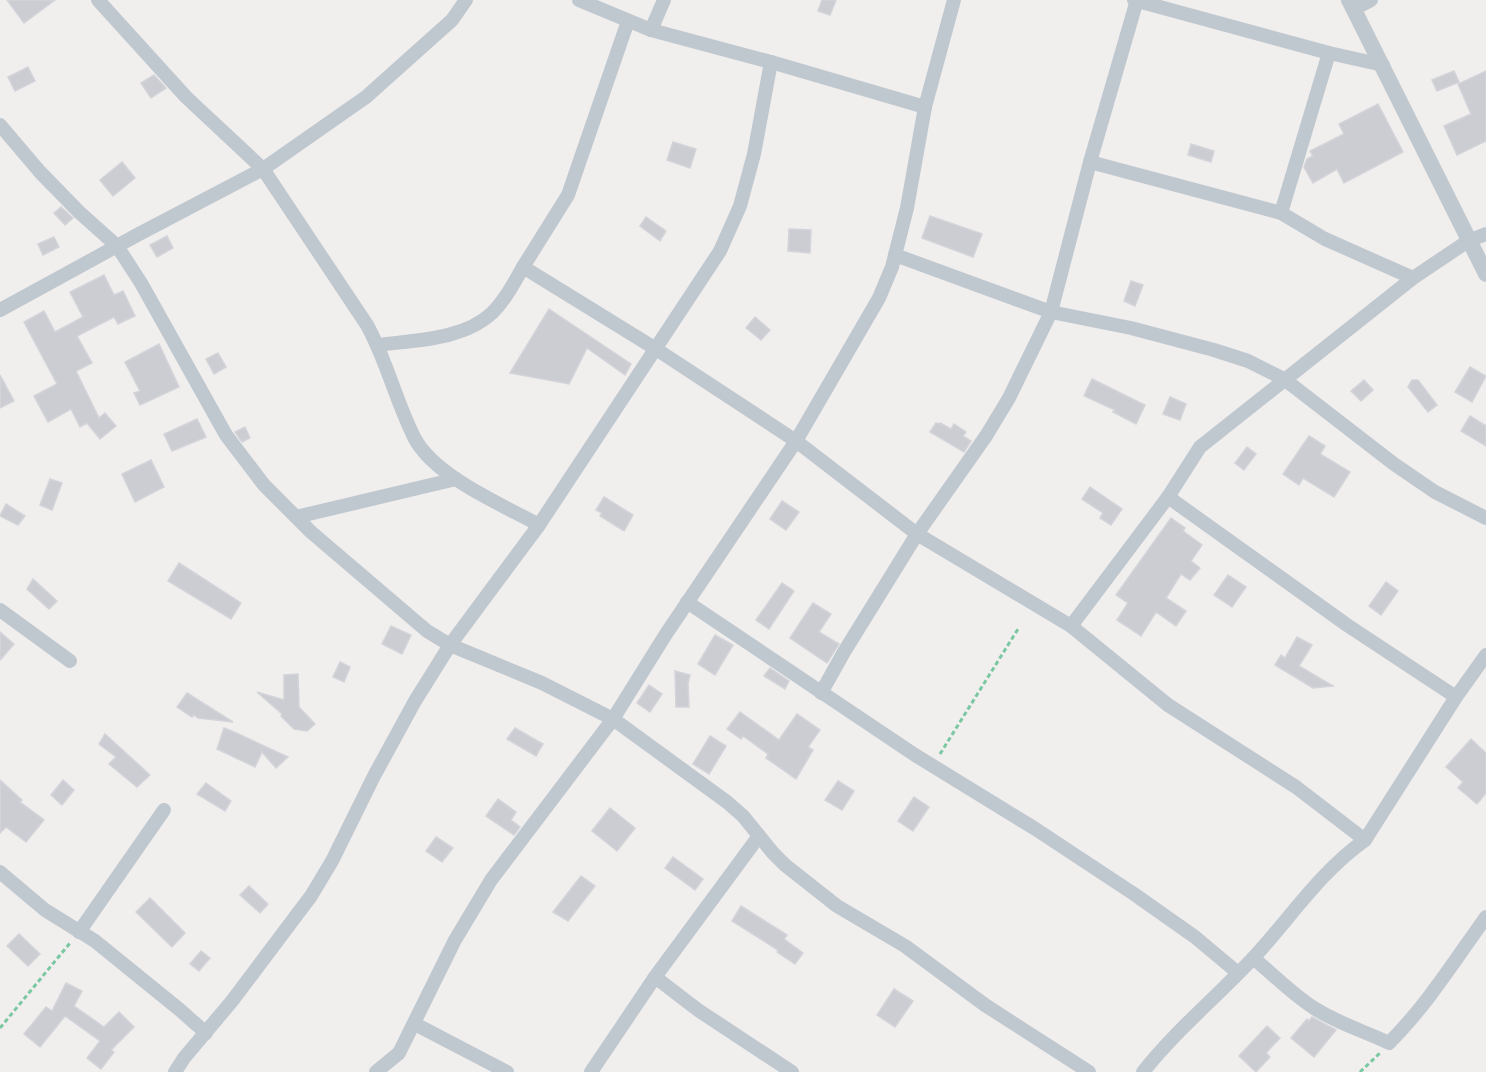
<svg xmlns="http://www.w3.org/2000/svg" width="1486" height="1072" font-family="Ubuntu,sans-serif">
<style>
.building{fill:#cccdd3;stroke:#d3d4d9;stroke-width:1.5}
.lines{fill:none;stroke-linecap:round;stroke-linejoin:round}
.path{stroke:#79c8a2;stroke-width:3;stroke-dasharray:4.5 3;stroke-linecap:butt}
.minor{stroke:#c0c8cf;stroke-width:14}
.tertiary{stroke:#c0c8cf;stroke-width:16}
</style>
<rect width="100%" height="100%" fill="#f1eeee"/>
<g class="building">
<path d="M7,0h48l-31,23z"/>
<path d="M822,0h14l-6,15 -12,-4z"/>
<path d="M28,67l7,14 -20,10 -7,-14z"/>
<path d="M1454,71l5,11 -22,9 -5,-11z"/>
<path d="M1486,71v70l-29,14 -13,-29 27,-12 -13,-30z"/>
<path d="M154,75l12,13 -15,10 -10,-15z"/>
<path d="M1378,104l25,48 -59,31 -7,-14 -24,14 -9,-16 3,-8 6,-3 -3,-5 34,-17 -5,-10z"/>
<path d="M673,142l23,7 -6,19 -23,-8z"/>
<path d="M1191,144l23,7 -3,11 -23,-7z"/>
<path d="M122,162l13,16 -22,18 -13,-16z"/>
<path d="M61,207l12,11 -8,7 -11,-12z"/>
<path d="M930,216l52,18 -9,23 -51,-19z"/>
<path d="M646,217l20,14 -6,10 -20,-15z"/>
<path d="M789,229l22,1 -1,23 -22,-2z"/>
<path d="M167,236l6,12 -16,9 -7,-12z"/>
<path d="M54,237l5,10 -16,8 -5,-11z"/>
<path d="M104,275l10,20 9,-4 12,25 -17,8 -4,-7 -37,19 15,27 -16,8 23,47 6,-5 11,13 -16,13 -13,-16 -7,4 -9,-18 -23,13 -14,-26 23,-12 -33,-62 20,-11 11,21 28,-15 -13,-25z"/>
<path d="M1131,281l12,4 -8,21 -11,-5z"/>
<path d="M549,309l82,55 -6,11 -38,-27 -18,36 -59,-11z"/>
<path d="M755,317l15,13 -9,10 -15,-12z"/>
<path d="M159,344l20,43 -39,18 -6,-12 6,-2 -15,-29z"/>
<path d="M218,353l8,14 -12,7 -8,-15z"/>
<path d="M1470,367l16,9 -14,26 -17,-10z"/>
<path d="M0,375l14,26 -14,7z"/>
<path d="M1092,379l53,26 -9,19 -23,-12 2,-2 -31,-14z"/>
<path d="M1364,380l9,10 -12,11 -10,-10z"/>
<path d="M1412,380h6l19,25 -9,7 -20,-25z"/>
<path d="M1170,397l16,7 -6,16 -17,-6z"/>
<path d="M1470,416l16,10v20l-25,-15z"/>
<path d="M197,419l9,18 -34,14 -8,-17z"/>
<path d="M936,423l3,1 1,-1 11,6 3,-5 12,8 -3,4 8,5 -7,11 -34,-20z"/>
<path d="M245,427l5,11 -8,4 -7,-10z"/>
<path d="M1309,436l16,10 -5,8 30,18 -16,25 -31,-19 -4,7 -16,-11z"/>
<path d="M1247,447l9,7 -12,16 -9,-7z"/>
<path d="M151,460l13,27 -29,15 -13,-28z"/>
<path d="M50,479l12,4 -10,27 -12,-5z"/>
<path d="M1090,487l32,22 -11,16 -11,-7 3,-5 -21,-14z"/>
<path d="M604,497l29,18 -9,16 -24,-15 2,-3 -6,-3z"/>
<path d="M782,501l17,11 -13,18 -16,-11z"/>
<path d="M6,504l19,12 -7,9 -18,-9z"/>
<path d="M1171,518l14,10 -2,3 19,14 -11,16 9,7 -10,12 -9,-6 -15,24 20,13 -10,15 -20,-14 -15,24 -24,-16 11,-17 -12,-8z"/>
<path d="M179,563l62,40 -10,16 -63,-38z"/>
<path d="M1228,575l18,12 -14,20 -18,-12z"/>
<path d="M33,579l24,22 -8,8 -22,-20z"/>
<path d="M1386,582l12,9 -17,24 -12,-9z"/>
<path d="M782,583l12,8 -25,38 -13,-9z"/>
<path d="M813,603l18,11 -12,18 20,12 -12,19 -37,-25z"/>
<path d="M391,626l20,9 -9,19 -20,-10z"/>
<path d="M0,632l14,12 -14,16z"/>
<path d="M715,635l18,10 -18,30 -17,-11z"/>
<path d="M1297,637l15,8 -13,21 34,20 -20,2 -38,-23 6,-10 4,3z"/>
<path d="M340,662l10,5 -6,15 -11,-5z"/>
<path d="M770,668l19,13 -4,8 -21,-13z"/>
<path d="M675,671l15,4 -2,8 1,24h-13z"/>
<path d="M298,674l1,33 16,17 -8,7 -13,-2 -13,-13 1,-2 -25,-22 27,8v-25z"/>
<path d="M649,685l13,9 -12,18 -13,-9z"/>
<path d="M187,693l46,29 -35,-4 -4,-3 -2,2 -15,-10z"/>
<path d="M740,712l39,28 18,-26 23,16 -12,17 5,3 -17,29 -30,-21 2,-4 -25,-18 -2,3 -14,-10z"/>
<path d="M224,728l10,4 54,25 -12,11 -14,-16 -7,15 -38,-18z"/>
<path d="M515,728l28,16 -7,12 -29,-17z"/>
<path d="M105,734l45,41 -13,12 -28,-23 7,-7 -17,-13z"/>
<path d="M710,736l16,10 -17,28 -16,-10z"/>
<path d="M1471,739l15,14v40l-9,11 -19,-16 5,-6 -17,-15z"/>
<path d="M0,780l22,20 -2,2 24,18 -18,22 -20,-15 -6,6z"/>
<path d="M63,780l11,10 -12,15 -11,-10z"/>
<path d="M838,781l16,10 -12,19 -17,-10z"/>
<path d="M206,783l25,18 -6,10 -28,-17z"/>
<path d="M914,797l15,10 -16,24 -15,-10z"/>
<path d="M498,799l18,13 -5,8 9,7 -6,8 -28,-19z"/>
<path d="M610,808l25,20 -18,23 -25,-20z"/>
<path d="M436,837l17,11 -11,14 -16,-11z"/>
<path d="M673,857l30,22 -8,11 -30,-22z"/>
<path d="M581,876l14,10 -27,35 -15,-9z"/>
<path d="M249,886l19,18 -8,9 -20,-18z"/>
<path d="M150,898l35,35 -13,14 -36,-35z"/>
<path d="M741,906l46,29 -3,4 19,14 -8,11 -18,-12 1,-2 -46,-29z"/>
<path d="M19,934l21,20 -12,12 -21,-20z"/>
<path d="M201,951l9,7 -11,13 -9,-7z"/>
<path d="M66,983l16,8 -8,15 30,21 15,-15 15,15 -23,23 3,2 -13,17 -14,-11 13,-17 -35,-25 -25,31 -16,-13 22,-27 6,4z"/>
<path d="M894,989l19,12 -18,26 -18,-12z"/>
<path d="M1312,1017l24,13 -22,27 -23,-19 16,-19 2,2z"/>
<path d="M1267,1026l13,12 -14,15 4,4 -14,15 -17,-16z"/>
</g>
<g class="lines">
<g class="path">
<path d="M940,754l78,-125"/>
<path d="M0,1028l70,-85"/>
<path d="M1360,1072l20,-19"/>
</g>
<g class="minor">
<path d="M98,0l88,97 77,72 104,156c20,36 29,77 48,114 21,38 86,65 124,86"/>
<path d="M579,0l72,30 120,32 154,45"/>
<path d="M1134,0l195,53 54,12"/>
<path d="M1354,9l17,-9"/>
<path d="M628,21l-60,174 -45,72 133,82 140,92 121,93 154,92 97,79 128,82 69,53"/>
<path d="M651,30l13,-30"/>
<path d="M0,125l40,47 39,40 38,34 24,37 85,152 38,50 47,47 116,99 23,14 92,38 71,36 114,83 16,14 30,37 12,12 52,41 68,40 80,59 104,67"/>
<path d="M1090,162l191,51 44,26 88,39"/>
<path d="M1281,213l48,-160"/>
<path d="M895,255l156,57 80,16 83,22 34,11 36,18 110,85 41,28 51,26"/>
<path d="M0,310l139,-76 124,-65 103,-72 86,-77 14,-20"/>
<path d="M378,345c37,-5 85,-5 114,-32 13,-13 22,-30 31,-46"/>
<path d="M1168,497l179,128 109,72"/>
<path d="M296,517l160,-38"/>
<path d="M687,602l228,153 119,73 100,66 61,43 43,36"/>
<path d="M0,610l70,51"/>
<path d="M1071,626l97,-129 32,-50 213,-169 55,-37 18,-7"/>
<path d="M821,693l23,-41 73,-118 69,-98 23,-38 42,-86 39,-150 47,-162"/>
<path d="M0,872l45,38 50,31 85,69 26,23"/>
<path d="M79,932l85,-122"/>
<path d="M1253,958c20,16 39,36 61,50 23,15 50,23 75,35 38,-38 66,-83 97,-126"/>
<path d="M655,977l43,33 94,62"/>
<path d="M415,1024l92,48"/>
<path d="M175,1072l9,-14 48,-57 79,-105 21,-35 42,-85 41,-75 35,-56 89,-120 181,-274 20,-45 14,-52 17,-92"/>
<path d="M376,1072l23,-19 56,-113 36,-60 122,-161 53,-85 130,-193 83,-143 13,-31 15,-59 18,-101 29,-107"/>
<path d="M591,1072l64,-95 104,-141"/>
<path d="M1143,1072c33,-42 75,-76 112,-116 36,-39 65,-84 110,-116l91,-143 30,-42"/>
</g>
<path class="tertiary" d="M1349,0l137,274"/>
</g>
</svg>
